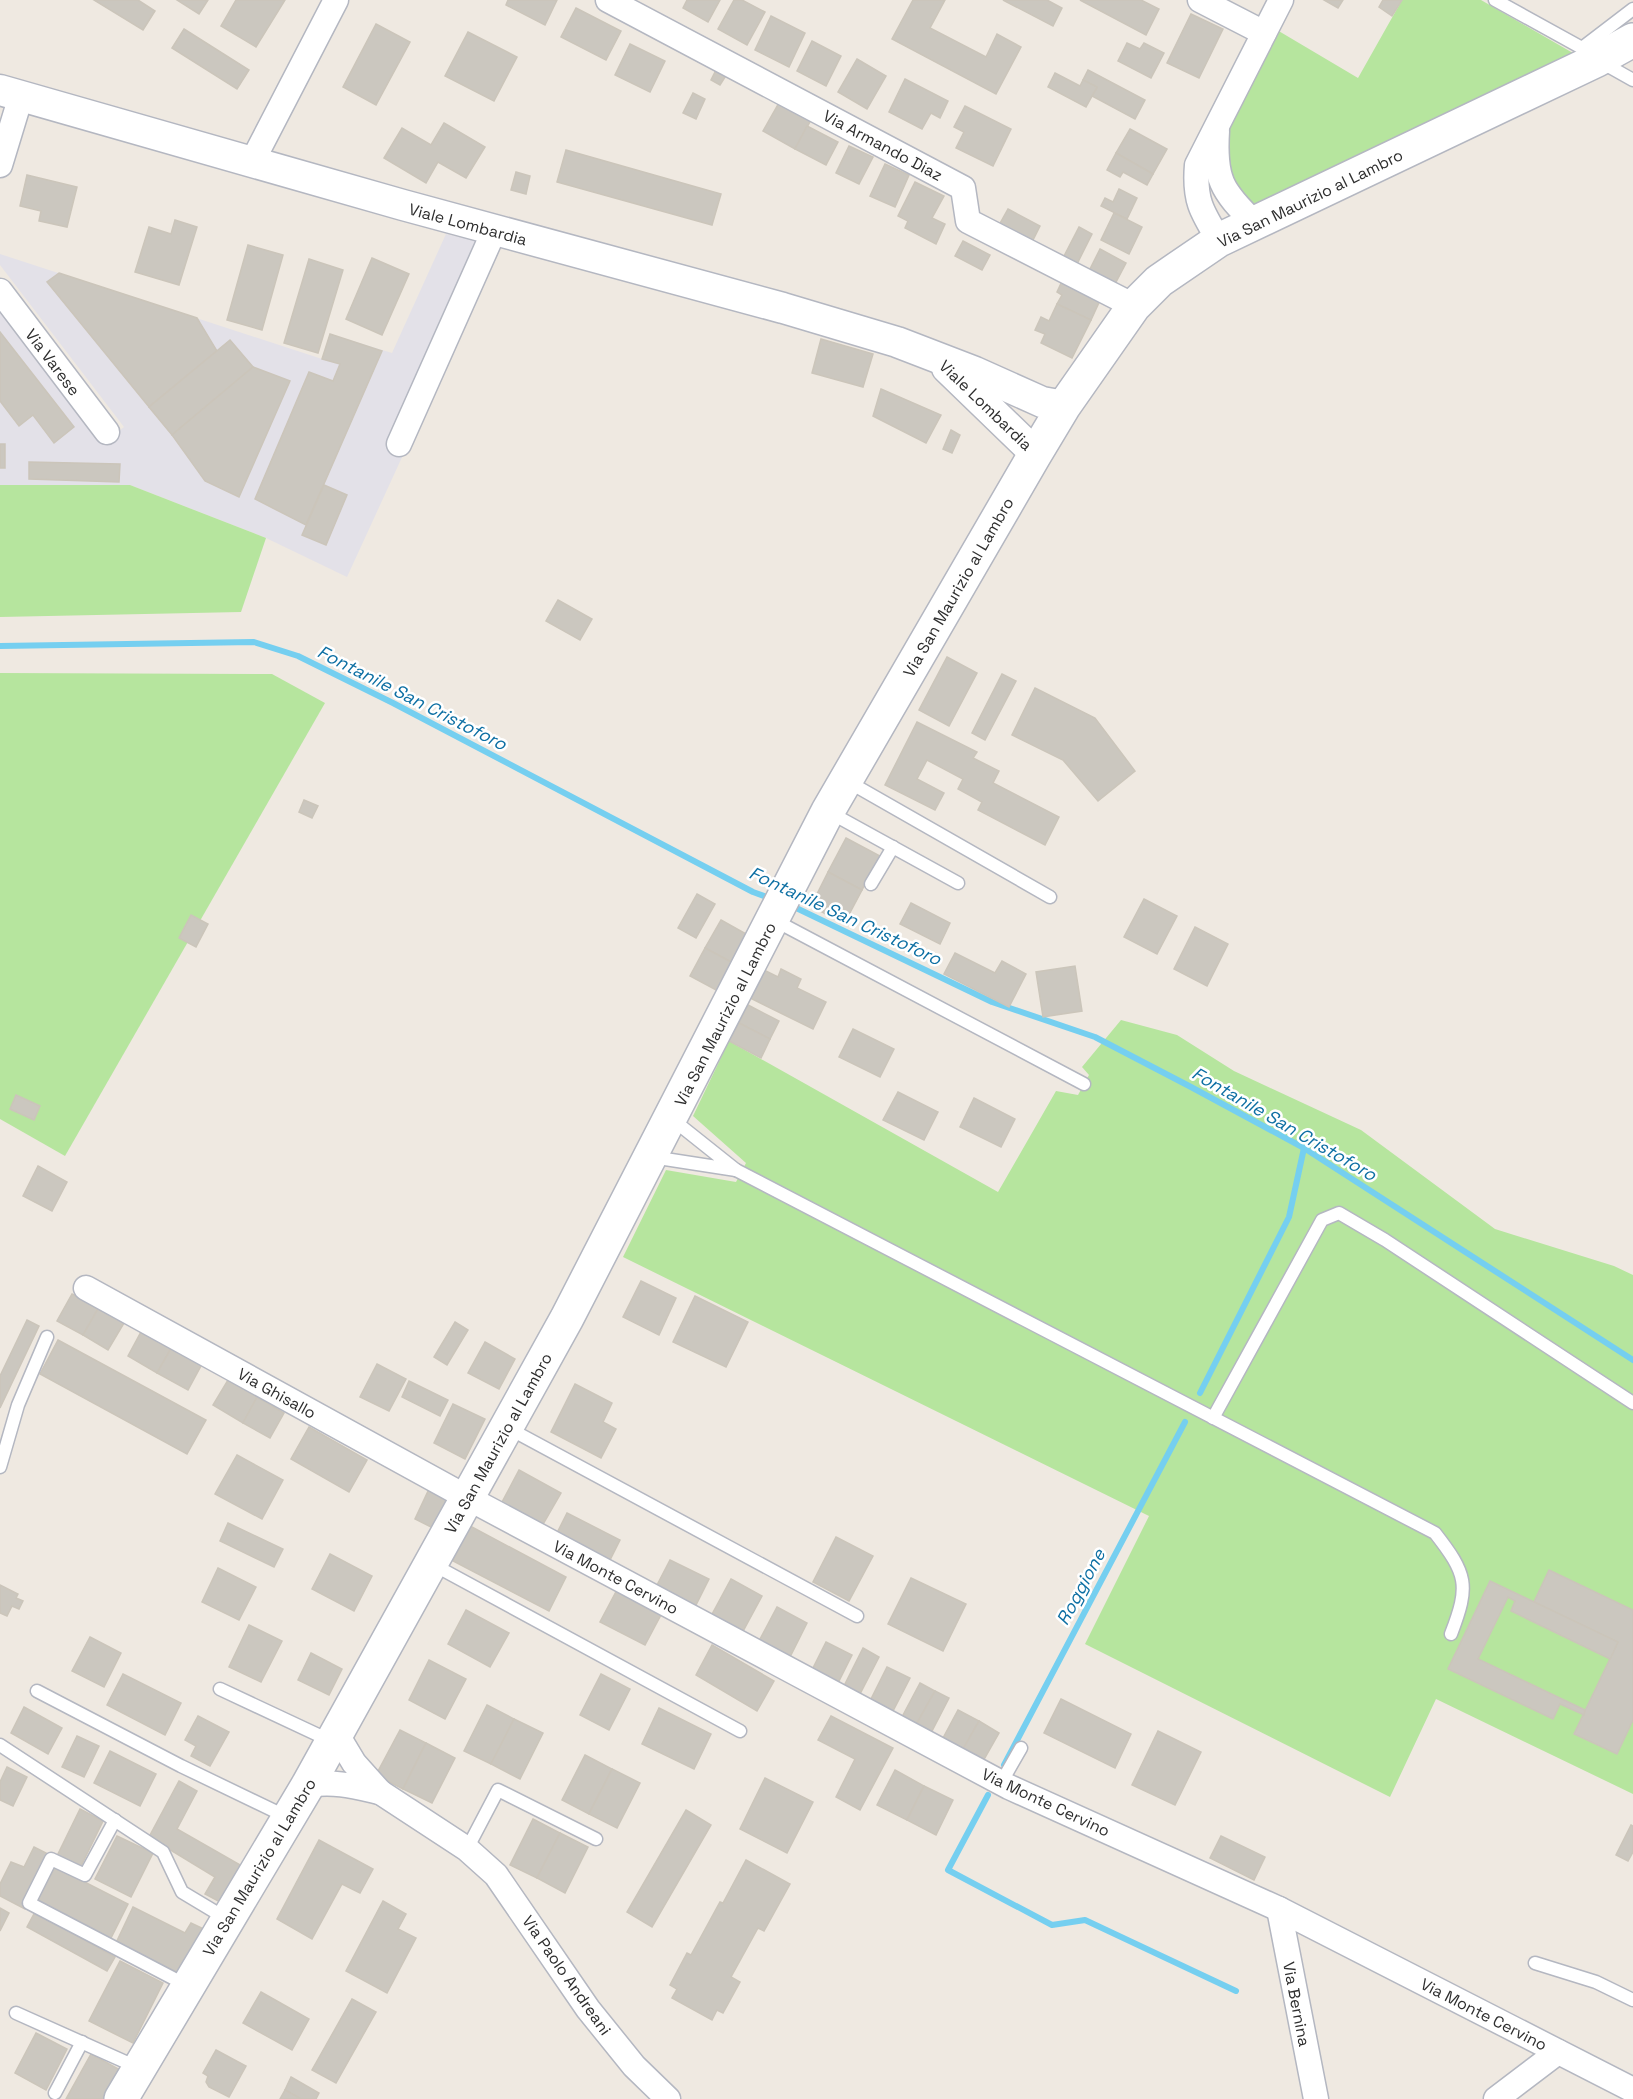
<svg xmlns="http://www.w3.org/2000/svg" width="1633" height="2099" font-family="'Space Grotesk',sans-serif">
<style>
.industrial{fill:#e3e1e8}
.green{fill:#b6e59e}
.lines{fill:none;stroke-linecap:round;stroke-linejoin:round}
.stream{stroke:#75cff0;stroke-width:6}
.building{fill:#cbc7bf;stroke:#cbc5ba;stroke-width:1.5}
.service-casing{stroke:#b4b7c1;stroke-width:15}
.minor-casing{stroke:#b4b7c1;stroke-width:27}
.tertiary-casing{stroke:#b4b7c1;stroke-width:33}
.secondary-casing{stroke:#b4b7c1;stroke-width:36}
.service{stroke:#fff;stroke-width:12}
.minor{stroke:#fff;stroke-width:24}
.tertiary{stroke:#fff;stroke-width:30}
.secondary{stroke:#fff;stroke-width:33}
.labels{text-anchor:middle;stroke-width:5;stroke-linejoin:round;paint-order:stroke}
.street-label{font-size:16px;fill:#2e2e2e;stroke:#fff}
.water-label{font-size:18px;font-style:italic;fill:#0d6fa3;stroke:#fff}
</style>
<rect width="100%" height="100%" fill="#efe9e1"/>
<path class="industrial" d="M446,234l53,12 -152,331 -81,-39 -136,-53h-130v-179l105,136 19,-15 -124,-162v-11l322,105 8,-25 62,19z"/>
<g class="green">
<path d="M1402,0h79l104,60 -320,152 -17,-7 -19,-17 -8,-45 56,-113 81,48z"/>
<path d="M0,485h130l136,53 -25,74 -241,5z"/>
<path d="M0,673l272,1 53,29 -260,453 -65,-37z"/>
<path d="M1121,1020l56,15 57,36 127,59 134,99 119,37 19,9v519l-197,-95 -46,98 -305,-153 64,-128 -526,-259 43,-87 70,12 10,-19 -53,-47 36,-75 269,151 58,-101 22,4 11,-20 -7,-8z"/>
</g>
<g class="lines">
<g class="stream">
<path d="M0,646l254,-4 44,14 95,47 360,189 19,7"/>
<path d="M790,905l202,97 103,35 96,50 113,61 329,212"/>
<path d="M1200,1393l89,-176 15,-69"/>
<path d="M1004,1765l181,-343"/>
<path d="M988,1795l-40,75 104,55 33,-5 151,71"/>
</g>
</g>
<g class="building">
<path d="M94,0h44l17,11 -12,19z"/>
<path d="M177,0h31l-9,14z"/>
<path d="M236,0h49l-29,47 -35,-21z"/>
<path d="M508,0h49l-12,25 -39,-20z"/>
<path d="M687,0h33l-12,22 -25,-14z"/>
<path d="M734,0h8l23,12 -18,33 -29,-16z"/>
<path d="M913,0h32l-15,28 56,29 11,-23 24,13 -25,47 -104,-55z"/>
<path d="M1003,0h44l15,8 -9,18z"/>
<path d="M1080,0h61l18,9 -13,26z"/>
<path d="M1324,0h19l-5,8z"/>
<path d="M1383,0h19l-10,16 -13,-9z"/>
<path d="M576,8l45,23 -15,29 -45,-23z"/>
<path d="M1191,14l32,15 -24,49 -32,-15z"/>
<path d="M771,16l34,17 -16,34 -34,-17z"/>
<path d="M376,24l34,18 -34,63 -33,-18z"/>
<path d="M184,29l65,41 -12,19 -65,-41z"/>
<path d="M468,32l49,25 -23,44 -49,-25z"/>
<path d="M812,41l29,15 -15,30 -29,-15z"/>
<path d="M1127,43l13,6 4,-6 20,10 -13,25 -33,-17z"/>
<path d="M630,44l35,17 -15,31 -35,-17z"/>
<path d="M857,59l29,17 -19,33 -29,-17z"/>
<path d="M717,68l10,6 -7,11 -9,-5z"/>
<path d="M1088,70l57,30 -10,19 -43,-23 5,-9 -14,-7z"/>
<path d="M1055,73l25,13 3,-6 14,7 -11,20 -38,-20z"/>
<path d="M905,79l43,22 -8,17 -9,-5 -9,16 -33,-17z"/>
<path d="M693,93l12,6 -9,20 -13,-6z"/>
<path d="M780,101l32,17 -17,31 -32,-18z"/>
<path d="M965,106l46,23 -18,37 -37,-18 8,-16 -10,-5z"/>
<path d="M444,123l41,24 -19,31 -28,-16 -12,21 -42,-25 18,-30 29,17z"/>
<path d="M807,126l31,16 -12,23 -31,-16z"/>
<path d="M1130,129l37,20 -14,25 -37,-21z"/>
<path d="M849,146l24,11 -14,27 -23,-11z"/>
<path d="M566,150l155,44 -9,31 -155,-43z"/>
<path d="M1116,153l37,21 -6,11 -24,-13 -3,5 -13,-7z"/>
<path d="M885,164l24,11 -14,32 -25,-11z"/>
<path d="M516,172l14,4 -4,18 -15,-4z"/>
<path d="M27,175l50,12 -10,40 -28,-6 2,-10 -21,-5z"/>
<path d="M915,182l29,14 -12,22 13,6 -9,20 -31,-16 3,-7 -10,-5z"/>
<path d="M1119,189l18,9 -10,21 -26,-13 4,-8 8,4z"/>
<path d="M1008,209l32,17 -9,18 -33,-17z"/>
<path d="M1114,213l28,14 -13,27 -28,-14z"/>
<path d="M175,220l22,7 -18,58 -44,-13 14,-45 22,7z"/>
<path d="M1079,227l13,7 -16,32 -14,-6z"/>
<path d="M963,241l27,14 -8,15 -27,-14z"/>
<path d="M248,245l35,10 -21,75 -35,-10z"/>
<path d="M1100,249l26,14 -11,21 -26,-13z"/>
<path d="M372,258l37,16 -27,61 -36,-16z"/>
<path d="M309,259l34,11 -25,83 -34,-10z"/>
<path d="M59,273l138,45 20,33 -68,56 -102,-125z"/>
<path d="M1064,277l38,19 -11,24 -34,-16 5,-9 -5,-3z"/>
<path d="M1057,304l34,16 -19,38 -31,-15 4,-9 -10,-4 6,-13 8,4z"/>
<path d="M0,332l74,95 -20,16 -21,-28 -14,11 -19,-25z"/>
<path d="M330,334l52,17 -76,174 -51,-26 54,-127 24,9 7,-17 -18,-5z"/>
<path d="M821,339l52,15 -10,33 -51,-14z"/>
<path d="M230,340l23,27 -81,68 -23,-28z"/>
<path d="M253,367l37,14 -51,116 -34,-16 -33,-46z"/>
<path d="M881,389l60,26 -15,28 -53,-27z"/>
<path d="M951,430l9,5 -8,18 -9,-4z"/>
<rect x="0" y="444" width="5" height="24"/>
<path d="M29,462l91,2 -1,18 -90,-3z"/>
<path d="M324,485l23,10 -21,50 -24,-10z"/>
<path d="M558,600l34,19 -12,21 -34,-19z"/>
<path d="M947,657l30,16 -28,53 -30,-16z"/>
<path d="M1002,674l14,7 -31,59 -13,-7z"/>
<path d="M1035,688l60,30 40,53 -37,30 -35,-41 -51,-25z"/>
<path d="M917,722l60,30 -4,6 26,13 -6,12 66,34 -14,28 -67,-35 4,-8 -24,-13 5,-10 -36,-19 -10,19 27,14 -9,17 -50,-25z"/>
<path d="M304,800l14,6 -6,12 -13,-6z"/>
<path d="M846,838l34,18 -18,34 -34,-18z"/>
<path d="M828,872l34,18 -18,34 -33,-18z"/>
<path d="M697,894l18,10 -19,34 -18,-10z"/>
<path d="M1144,899l33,17 -20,38 -33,-17z"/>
<path d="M911,903l39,20 -10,21 -40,-20z"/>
<path d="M191,915l17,9 -12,23 -17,-9z"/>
<path d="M721,920l27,15 -15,28 -28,-15z"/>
<path d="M1195,927l33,17 -21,42 -33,-17z"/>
<path d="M705,948l28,15 -15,28 -28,-15z"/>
<path d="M955,953l40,20 7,-12 24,13 -17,33 -65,-33z"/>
<path d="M1075,966l7,45 -39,6 -7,-45z"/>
<path d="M781,969l20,10 -4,9 29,14 -13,27 -63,-31 14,-28 14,7z"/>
<path d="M748,1005l31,16 -9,18 -31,-16z"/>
<path d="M739,1023l31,16 -9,19 -32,-17z"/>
<path d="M853,1029l41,20 -14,28 -41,-20z"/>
<path d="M898,1092l40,20 -14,28 -41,-20z"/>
<path d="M16,1095l24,11 -6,14 -24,-11z"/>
<path d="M974,1098l41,21 -14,28 -41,-20z"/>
<path d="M38,1166l29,16 -15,29 -29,-15z"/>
<path d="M641,1281l35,17 -17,37 -36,-18z"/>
<path d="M72,1294l26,15 -15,26 -26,-14z"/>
<path d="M695,1296l53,26 -22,45 -53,-25z"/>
<path d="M98,1309l26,14 -16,27 -25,-15z"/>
<path d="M27,1320l12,6 -39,82v-32z"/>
<path d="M455,1322l13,8 -21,35 -13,-8z"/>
<path d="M142,1330l30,17 -15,26 -29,-17z"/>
<path d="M58,1340l148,80 -19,34 -147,-80z"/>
<path d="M485,1342l30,17 -16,30 -31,-16z"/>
<path d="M172,1347l30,17 -14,26 -31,-17z"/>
<path d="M377,1364l29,15 -17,32 -29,-14z"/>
<path d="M228,1380l29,17 -14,26 -30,-18z"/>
<path d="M409,1381l39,19 -8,16 -38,-19z"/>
<path d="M575,1384l37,19 -9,19 13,7 -15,29 -50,-26z"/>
<path d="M257,1397l27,16 -14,25 -27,-15z"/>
<path d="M453,1404l32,15 -20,40 -31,-16z"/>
<path d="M309,1427l58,33 -18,32 -58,-33z"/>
<path d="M237,1455l46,25 -21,39 -47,-25z"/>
<path d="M519,1470l42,23 -19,33 -41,-22z"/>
<path d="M429,1489l21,9 -15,31 -20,-10z"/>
<path d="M567,1513l53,27 -11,22 -53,-27z"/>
<path d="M228,1523l55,26 -9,18 -54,-26z"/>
<path d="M470,1526l96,51 -17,34 -96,-50z"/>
<path d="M836,1537l37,19 -24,45 -36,-19z"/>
<path d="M330,1554l42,22 -18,35 -42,-22z"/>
<path d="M670,1560l39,19 -15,30 -39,-20z"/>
<path d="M218,1568l38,19 -17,33 -37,-18z"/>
<path d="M1549,1570l84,40v110l-16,34 -43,-20 44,-92 -84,-40z"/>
<path d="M911,1578l55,26 -23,47 -55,-27z"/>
<path d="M731,1579l31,17 -21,39 -31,-17z"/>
<path d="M1490,1581l128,61 -8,17 -99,-48 4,-10 -7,-4 -30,62 107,51 -1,5 -24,-11 -7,15 -105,-50z"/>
<path d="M0,1585l18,9 -2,4 7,3 -4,8 -7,-3 -5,10 -7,-3z"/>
<path d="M618,1588l45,23 -18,34 -45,-23z"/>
<path d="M777,1607l30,16 -17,34 -31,-16z"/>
<path d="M466,1610l43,23 -19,34 -42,-23z"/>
<path d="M249,1625l33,16 -21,41 -32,-15z"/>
<path d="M90,1637l31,16 -17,34 -32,-16z"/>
<path d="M826,1642l26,13 -14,28 -26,-13z"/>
<path d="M712,1645l62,36 -17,30 -61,-36z"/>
<path d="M863,1648l16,9 -19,37 -16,-8z"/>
<path d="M311,1653l31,16 -13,26 -31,-15z"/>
<path d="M429,1660l37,19 -21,40 -36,-19z"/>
<path d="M887,1667l23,11 -18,35 -22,-12z"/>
<path d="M123,1674l58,29 -16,32 -58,-30z"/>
<path d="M601,1674l29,15 -21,41 -29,-15z"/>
<path d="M920,1683l15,8 -19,34 -14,-8z"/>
<path d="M935,1691l14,7 -18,35 -15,-8z"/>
<path d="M1061,1699l70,35 -16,34 -71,-35z"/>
<path d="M487,1705l27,14 -23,45 -27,-13z"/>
<path d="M24,1707l38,21 -14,26 -37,-21z"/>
<path d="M659,1708l52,26 -17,35 -52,-25z"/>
<path d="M958,1710l21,11 -17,30 -20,-11z"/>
<path d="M198,1716l31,16 -19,34 -19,-10 5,-10 -11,-6z"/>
<path d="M831,1716l62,32 -33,62 -24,-13 19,-38 -37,-19z"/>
<path d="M514,1719l29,14 -23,46 -29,-15z"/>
<path d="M979,1721l20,12 -17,30 -20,-12z"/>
<path d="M400,1730l26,13 -23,46 -27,-14z"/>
<path d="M1158,1731l43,21 -26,53 -43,-20z"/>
<path d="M77,1736l22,10 -15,31 -22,-10z"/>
<path d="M426,1743l29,15 -23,45 -29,-14z"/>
<path d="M110,1751l46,23 -16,32 -46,-23z"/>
<path d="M585,1755l27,14 -23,45 -27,-14z"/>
<path d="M7,1767l20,10 -14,29 -13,-6v-18z"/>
<path d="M612,1769l28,14 -23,45 -28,-14z"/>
<path d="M895,1770l29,16 -17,34 -30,-15z"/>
<path d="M765,1778l48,24 -26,51 -47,-24z"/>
<path d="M179,1781l18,10 -20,38 65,37 -20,37 -17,-9 10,-17 -66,-40z"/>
<path d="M924,1786l29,14 -17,35 -29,-15z"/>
<path d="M80,1809l23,12 -23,47 -23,-12z"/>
<path d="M686,1810l25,15 -59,102 -25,-15z"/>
<path d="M533,1819l27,14 -23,45 -27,-13z"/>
<path d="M1631,1825l2,1v26l-5,9 -12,-6z"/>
<path d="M560,1833l28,14 -23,46 -28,-15z"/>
<path d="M117,1836l36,17 -22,44 -36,-18z"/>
<path d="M1221,1836l44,21 -11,23 -44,-22z"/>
<path d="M319,1840l54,29 -13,24 -18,-9 -30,55 -35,-20z"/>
<path d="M34,1847l18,9 -27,53 -25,-13v-12l11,-22 13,5z"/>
<path d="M746,1860l44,24 -26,47 -6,-3 -27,49 9,5 -17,31 -6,-3 -5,10 -40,-22 5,-9 -7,-4 17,-32 4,2 29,-53 3,1z"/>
<path d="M55,1867l73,37 -18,36 -74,-37z"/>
<path d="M383,1901l23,13 -8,15 18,9 -29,55 -41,-22z"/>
<path d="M133,1907l52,26 6,-10 15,7 -23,45 -67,-32z"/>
<path d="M0,1908l9,5 -9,18z"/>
<path d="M35,1912l80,45 -8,14 -80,-44z"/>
<path d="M120,1961l43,22 -30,60 -44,-22z"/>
<path d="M261,1992l48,27 -17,31 -49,-27z"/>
<path d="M352,1999l24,13 -40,71 -24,-13z"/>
<path d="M36,2033l31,16 -21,41 -31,-17z"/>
<path d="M216,2050l30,16 -17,31 -20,-10 -3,-5 2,-6 -5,-3z"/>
<path d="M91,2054l31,17 -16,28h-40z"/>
<path d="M291,2077l28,16 -3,6h-15l-16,-9z"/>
<path d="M285,2090l16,9h-21z"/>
</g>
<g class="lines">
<g class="service-casing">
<g id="service">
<path d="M1495,0l87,48 51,-39"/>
<path d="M1601,62l32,18"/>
<path d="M847,781l203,116"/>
<path d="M829,812l129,71"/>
<path d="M871,884l22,-37"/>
<path d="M774,920l310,164"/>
<path d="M652,1157l84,13 -64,-51"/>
<path d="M736,1170l699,363c32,41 35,52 16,101"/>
<path d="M1213,1418l109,-198 17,-7 46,27 248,163"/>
<path d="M508,1428l349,188"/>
<path d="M0,1467l18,-62 29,-68"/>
<path d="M432,1564l308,167"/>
<path d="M220,1689l111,52"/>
<path d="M37,1691l144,75 106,51"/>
<path d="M0,1745l163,107 19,40 45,27"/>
<path d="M1001,1783l20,-35"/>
<path d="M115,1820l-30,55 -34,-16 -22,44 159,83"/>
<path d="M467,1849l31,-59 98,49"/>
<path d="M1535,1963l61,19 37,18"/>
<path d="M16,2013l123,55"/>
<path d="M55,2093l27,-51"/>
</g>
</g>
<g class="minor-casing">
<g id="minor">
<path d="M608,0l355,188 5,33 166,85"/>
<path d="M1200,0l64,33"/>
<path d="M1217,131c-3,47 4,60 38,92"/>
<path d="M252,162l84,-162"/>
<path d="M0,165l21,-69"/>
<path d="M1219,240c-18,-29 -25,-41 -22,-75l84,-165"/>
<path d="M0,291l107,141"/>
<path d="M399,444l95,-213"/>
<path d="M86,1288l382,210 541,289 270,122 354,181"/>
<path d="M336,1733l18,30 26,29 87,57 29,26 92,134 46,57 34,33"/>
<path d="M308,1785c27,-4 45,1 72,7"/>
<path d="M1279,1909l37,190"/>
<path d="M1496,2099l62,-47"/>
</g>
</g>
<g class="tertiary-casing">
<g id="tertiary">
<path d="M0,90l403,115 380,103 114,34 78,30 67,30 22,4"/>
<path d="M947,368l88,85"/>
</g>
</g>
<g class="secondary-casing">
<path id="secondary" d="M121,2099l187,-314 259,-467 261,-507 206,-355 30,-50 70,-100 25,-25 60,-41 378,-180 36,-20"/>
</g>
<use href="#service" class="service"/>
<use href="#minor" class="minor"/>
<use href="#tertiary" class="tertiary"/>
<use href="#secondary" class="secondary"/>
</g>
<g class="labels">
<g class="street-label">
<text transform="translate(883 145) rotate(28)" y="6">Via Armando Diaz</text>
<text transform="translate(1310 198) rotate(-26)" y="6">Via San Maurizio al Lambro</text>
<text transform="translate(468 224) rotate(15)" y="6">Viale Lombardia</text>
<text transform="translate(53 362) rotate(53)" y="6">Via Varese</text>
<text transform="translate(986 405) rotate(44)" y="6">Viale Lombardia</text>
<text transform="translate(958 587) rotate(-60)" y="6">Via San Maurizio al Lambro</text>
<text transform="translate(725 1014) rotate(-63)" y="6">Via San Maurizio al Lambro</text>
<text transform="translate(277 1393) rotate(29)" y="6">Via Ghisallo</text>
<text transform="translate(498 1443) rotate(-61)" y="6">Via San Maurizio al Lambro</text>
<text transform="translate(616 1577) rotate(28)" y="6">Via Monte Cervino</text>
<text transform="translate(1046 1802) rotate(25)" y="6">Via Monte Cervino</text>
<text transform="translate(259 1867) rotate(-59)" y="6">Via San Maurizio al Lambro</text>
<text transform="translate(567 1975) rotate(55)" y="6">Via Paolo Andreani</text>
<text transform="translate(1297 2004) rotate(79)" y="6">Via Bernina</text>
<text transform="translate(1484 2014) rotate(27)" y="6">Via Monte Cervino</text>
</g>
<g class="water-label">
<text transform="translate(412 698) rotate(27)" y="6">Fontanile San Cristoforo</text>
<text transform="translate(845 916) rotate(25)" y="6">Fontanile San Cristoforo</text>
<text transform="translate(1284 1124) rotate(30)" y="6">Fontanile San Cristoforo</text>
<text transform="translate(1081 1587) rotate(-62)" y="6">Roggione</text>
</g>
</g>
</svg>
